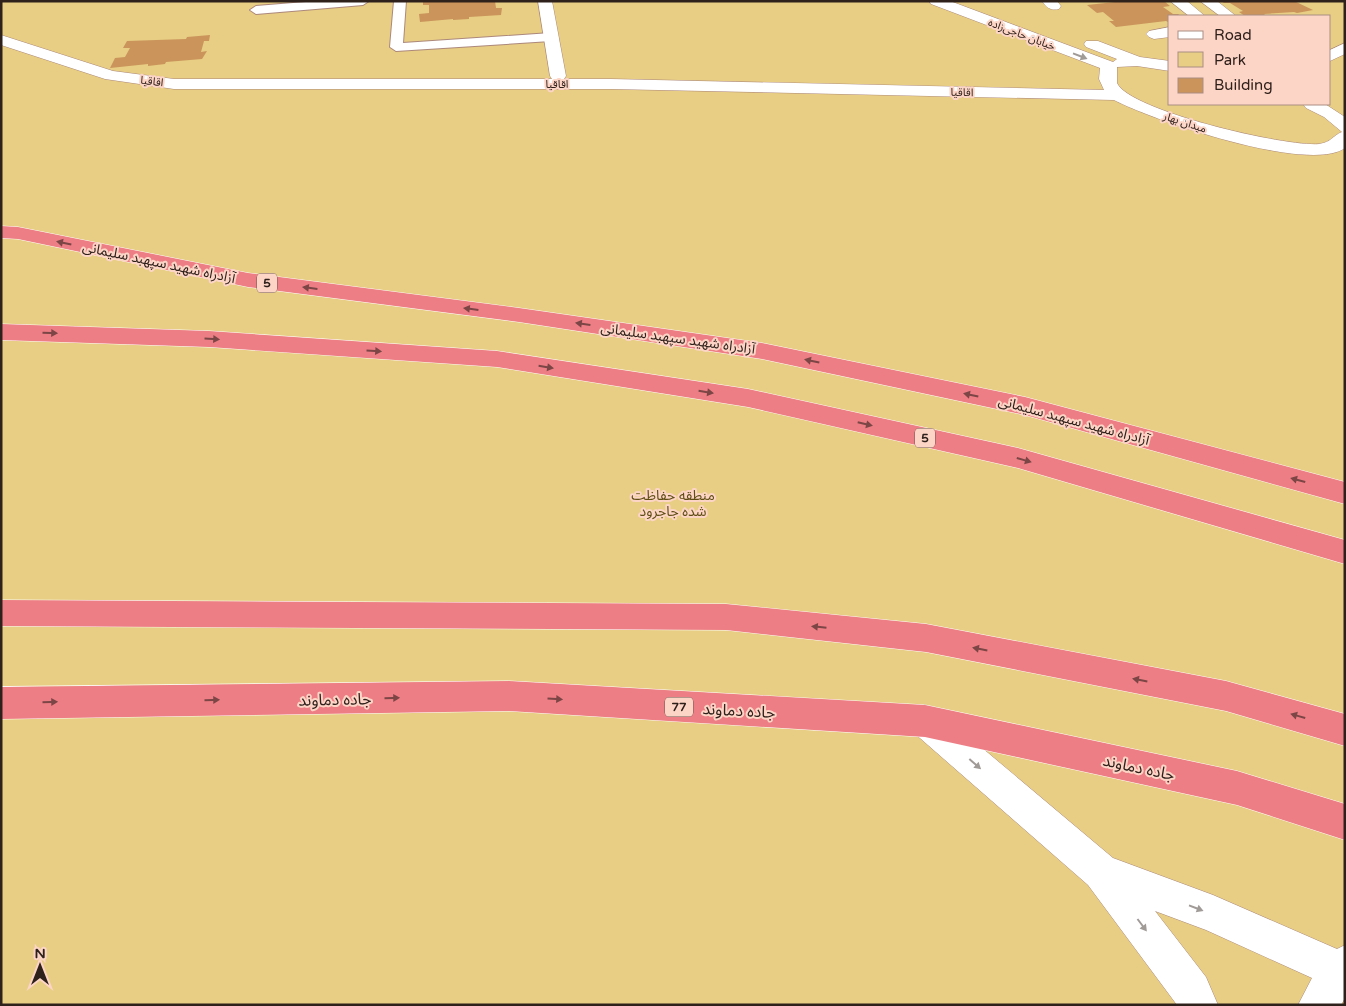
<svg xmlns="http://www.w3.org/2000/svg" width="1346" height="1006" font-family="'Varela Round','Noto Sans Arabic',sans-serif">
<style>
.green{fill:#e7ce84;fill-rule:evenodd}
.building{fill:#ca945b}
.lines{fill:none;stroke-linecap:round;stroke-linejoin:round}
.lane-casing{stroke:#ac887b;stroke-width:2}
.street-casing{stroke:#ac887b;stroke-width:1}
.secondary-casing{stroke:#ac887b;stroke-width:1}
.highway-casing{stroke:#fff;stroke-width:1}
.lane{fill:#fff;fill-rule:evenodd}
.street{fill:#fff;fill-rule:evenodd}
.secondary{fill:#fff;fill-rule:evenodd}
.highway{fill:#ee7e85;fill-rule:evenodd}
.oneway{fill:#a19b98}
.oneway2{fill:#7b4645}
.labels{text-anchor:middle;stroke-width:4;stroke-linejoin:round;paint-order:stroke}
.far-street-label{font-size:11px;fill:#2e201b;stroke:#fdd5c6}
.shield{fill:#fdd5c6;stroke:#6c564e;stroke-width:1}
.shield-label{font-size:12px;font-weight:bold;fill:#2e201b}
.street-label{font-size:14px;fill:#2e201b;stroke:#fdd5c6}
.park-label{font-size:14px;fill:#5f4e14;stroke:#fdd5c6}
.near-street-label{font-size:16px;fill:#2e201b;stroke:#fdd5c6}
</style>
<rect width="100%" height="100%" fill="#fdd5c6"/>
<path class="green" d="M1,1h1344v1004h-1344zM1170,16h160v88h-160z"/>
<g class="building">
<path d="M423,1h72l1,7h6l-1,7 -32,2v2l-16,1v-1l-33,3 -1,-8 10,-1v-8h-6z"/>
<path d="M1113,1h51l6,5 -7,1 10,7h5l3,2h-11v7l-4,-2 -50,6 -7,-6h5l-11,-9 -6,1 -10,-8 28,-3z"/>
<path d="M1221,1h73l19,9 -16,3 -3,-1 -30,2 2,2h-21l-6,-4 4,-1 -13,-8h-6z"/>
<path d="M210,35l-1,6h-5l-3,11 6,-1 -5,8 -36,3 -1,2 -17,2v-2l-38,4 5,-10 10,-1 5,-9h-7l4,-7 59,-2 1,-2z"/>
</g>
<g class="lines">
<g class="lane-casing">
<g id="lane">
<path d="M318,1h51l-6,4 -107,9 -6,-4 6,-4z"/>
<path d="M394,1h12l-3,42 148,-10 6,4 -6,4 -155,10 -6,-4z"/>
</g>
</g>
<g class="street-casing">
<g id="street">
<path d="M538,1h14l14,75 -2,3h-12l-2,-3z"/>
<path d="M1042,1h15l4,5 -2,3c-8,2 -12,-1 -17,-8z"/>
<path d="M1170,1h17l18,15h-16z"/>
<path d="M1200,1h17l19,15h-16z"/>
<path d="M1170,27v10l-16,2 -5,-2 -3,-3 3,-3z"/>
<path d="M1345,43v11l-15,7v-11z"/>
</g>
</g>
<g class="secondary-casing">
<g id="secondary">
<path d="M929,1h21l163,61 4,-3 -31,-12 -2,-3 2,-3h12l42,16 30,4v10l-33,-5 -20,1v16c13,28 169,64 202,61 13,-2 13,-8 23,-12l-18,-15 -18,-9 -3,-4h22l20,13v31c-36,26 -193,-28 -231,-48l-503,-11h-437l-69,-10 -104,-34v-10l112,36 61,8h437l493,11 -5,-11 1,-11 -169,-64z"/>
<path d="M925,705l12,5 176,148 100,37 124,54 8,-4v53l-4,7h-43l14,-27 -106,-48 -51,-19 51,66 12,28h-41l-89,-120 -175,-153 -5,-11 5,-11z"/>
</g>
</g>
<g class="highway-casing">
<g id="highway">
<path d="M1,226l17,1 230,46 271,35 243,35 263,54 320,85v22l-320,-89 -263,-56 -243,-37 -271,-35 -230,-48 -17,-1z"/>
<path d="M1,324l208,7 288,20 251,38 270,59 327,92v24l-327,-96 -270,-61 -251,-40 -288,-20 -208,-7z"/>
<path d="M1,600l725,4 200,20 300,57 119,33v32l-119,-35 -300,-59 -200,-22 -725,-4z"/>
<path d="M509,681l416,24 312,66 108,33v36l-108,-35 -312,-68 -416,-26 -508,8v-32z"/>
</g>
</g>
<use href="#lane" class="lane"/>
<use href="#street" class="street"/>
<use href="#secondary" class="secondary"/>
<use href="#highway" class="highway"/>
</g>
<defs><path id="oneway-solid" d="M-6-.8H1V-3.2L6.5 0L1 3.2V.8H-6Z" transform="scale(1.25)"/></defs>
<g class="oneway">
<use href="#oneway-solid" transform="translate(1080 56) rotate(21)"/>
<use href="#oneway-solid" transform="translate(975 764) rotate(41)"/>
<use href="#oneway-solid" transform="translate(1196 908) rotate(21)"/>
<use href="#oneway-solid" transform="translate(1142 925) rotate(53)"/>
</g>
<g class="oneway2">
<use href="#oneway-solid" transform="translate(64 243) rotate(-168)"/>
<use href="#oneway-solid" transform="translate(310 288) rotate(-173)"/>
<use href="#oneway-solid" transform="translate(471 309) rotate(-173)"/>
<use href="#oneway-solid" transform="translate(583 324) rotate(-172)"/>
<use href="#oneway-solid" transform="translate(50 333) rotate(2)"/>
<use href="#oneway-solid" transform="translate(212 339) rotate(3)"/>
<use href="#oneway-solid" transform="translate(374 351) rotate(4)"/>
<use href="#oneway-solid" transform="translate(812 361) rotate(-168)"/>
<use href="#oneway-solid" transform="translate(546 367) rotate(9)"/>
<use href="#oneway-solid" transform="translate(706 392) rotate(9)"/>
<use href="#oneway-solid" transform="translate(971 395) rotate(-168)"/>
<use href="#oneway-solid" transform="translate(865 424) rotate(13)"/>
<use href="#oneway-solid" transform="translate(1024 460) rotate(16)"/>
<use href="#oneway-solid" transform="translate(1298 480) rotate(-165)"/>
<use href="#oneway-solid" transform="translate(819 627) rotate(-174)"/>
<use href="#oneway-solid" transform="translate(980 649) rotate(-169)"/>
<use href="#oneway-solid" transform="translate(1140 680) rotate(-169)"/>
<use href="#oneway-solid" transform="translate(392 698) rotate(-1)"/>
<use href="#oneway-solid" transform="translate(555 699) rotate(3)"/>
<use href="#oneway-solid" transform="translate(212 700) rotate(-1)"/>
<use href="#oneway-solid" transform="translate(50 702) rotate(-1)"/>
<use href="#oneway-solid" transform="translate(1298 716) rotate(-164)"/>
</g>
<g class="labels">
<g class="far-street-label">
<text transform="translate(1022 34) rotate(21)" y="4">خیابان حاجی‌زاده</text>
<text transform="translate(152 81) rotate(7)" y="4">اقاقیا</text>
<text x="557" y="88">اقاقیا</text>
<text transform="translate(962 92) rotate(1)" y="4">اقاقیا</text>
<text transform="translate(1185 122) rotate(18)" y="4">میدان بهار</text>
</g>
<g class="shield">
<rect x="257" y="273.5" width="20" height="19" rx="4"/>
<rect x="915" y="428.5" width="20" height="19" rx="4"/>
<rect x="665" y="697.5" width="28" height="19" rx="4"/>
</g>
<g class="shield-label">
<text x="267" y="287">5</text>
<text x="925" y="442">5</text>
<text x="679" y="711">77</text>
</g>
<g class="street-label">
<text transform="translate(159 262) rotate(12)" y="5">آزادراه شهید سپهبد سلیمانی</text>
<text transform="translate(678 338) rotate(8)" y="5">آزادراه شهید سپهبد سلیمانی</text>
<text transform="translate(1074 420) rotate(15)" y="5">آزادراه شهید سپهبد سلیمانی</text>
</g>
<g class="park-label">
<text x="673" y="500">منطقه حفاظت<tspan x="673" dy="16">شده جاجرود</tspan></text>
</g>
<g class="near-street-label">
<text transform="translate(335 699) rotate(-1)" y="6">جاده دماوند</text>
<text transform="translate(739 710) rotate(3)" y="6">جاده دماوند</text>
<text transform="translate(1139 767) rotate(12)" y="6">جاده دماوند</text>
</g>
</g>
<rect width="1346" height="1006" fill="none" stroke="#2e201b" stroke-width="5"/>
<rect x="1168" y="15" width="162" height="90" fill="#fdd5c6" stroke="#aa8d82"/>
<rect x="1178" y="31" width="25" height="8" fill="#ffffff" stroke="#aa8d82"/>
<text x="1214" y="40" font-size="15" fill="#2e201b">Road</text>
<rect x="1178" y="52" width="25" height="15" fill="#e7ce84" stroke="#aa8d82"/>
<text x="1214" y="65" font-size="15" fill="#2e201b">Park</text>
<rect x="1178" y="78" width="25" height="15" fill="#ca945b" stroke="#aa8d82"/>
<text x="1214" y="90" font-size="15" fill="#2e201b">Building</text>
<g transform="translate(40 966)" stroke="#fdd5c6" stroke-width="4" paint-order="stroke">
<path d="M0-4L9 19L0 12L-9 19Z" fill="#2e201b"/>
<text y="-8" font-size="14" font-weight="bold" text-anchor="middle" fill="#2e201b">N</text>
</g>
</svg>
